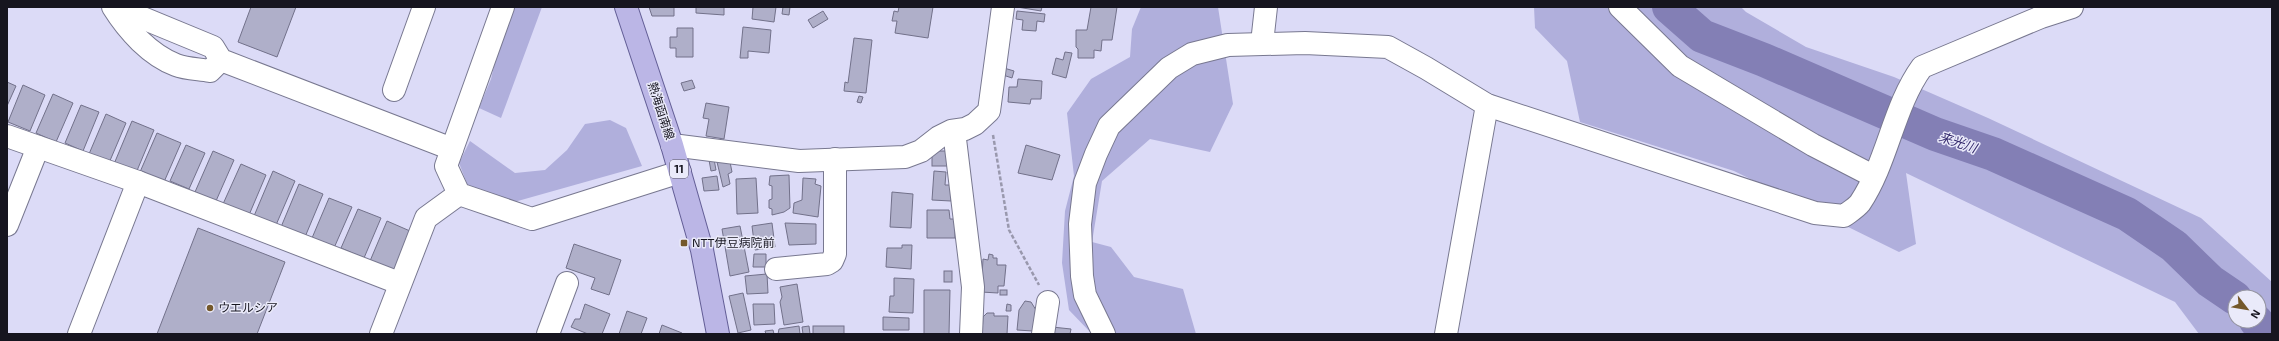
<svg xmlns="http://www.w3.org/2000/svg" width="2279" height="341" font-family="'Exo 2','Noto Sans JP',sans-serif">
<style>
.green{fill:#b0afdc;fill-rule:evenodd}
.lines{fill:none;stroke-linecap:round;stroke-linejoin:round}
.river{stroke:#837fb5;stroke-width:34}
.building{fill:#afafc9;stroke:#72718a}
.minor-casing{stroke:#787890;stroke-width:24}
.major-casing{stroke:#635e96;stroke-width:24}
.path{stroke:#9998ad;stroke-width:2.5;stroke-dasharray:4 2;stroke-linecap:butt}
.minor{stroke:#fff;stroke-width:22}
.major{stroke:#bbb6e6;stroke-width:22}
.poi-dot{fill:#74582b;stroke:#eaeafa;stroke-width:1.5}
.labels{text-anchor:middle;stroke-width:3;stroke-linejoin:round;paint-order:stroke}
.shield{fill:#eaeafa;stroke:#565561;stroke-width:1}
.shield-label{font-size:11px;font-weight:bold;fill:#16151f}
.street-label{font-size:12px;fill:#16151f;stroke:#eaeafa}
.poi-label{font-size:12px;fill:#16151f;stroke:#eaeafa;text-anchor:start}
.water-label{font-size:13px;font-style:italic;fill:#372c6f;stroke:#eaeafa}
</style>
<rect width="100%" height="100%" fill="#dcdbf7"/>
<g class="green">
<path d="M508,7h34l-41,111 -22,-10 12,-29z"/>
<path d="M1141,7h77l15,97 -23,48 -60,-13 -48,42 -10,61 19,5 23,30 49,12 13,45h-104l-23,-24 -7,-47 3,-52 9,-35 -7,-63 24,-34 39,-22 2,-28z"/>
<path d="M1534,7h207l5,5 60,35 88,30 94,41 213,100 71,64v52h-73l-24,-32 -269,-129 10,71 -17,8 -165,-81 -154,-49 -13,-61 -32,-33zM2235,297h24v24h-24z"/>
<path d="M610,120l16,8 16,38 -135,38 -36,-10 -12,-31 11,-22 45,32 30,-3 22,-20 18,-26z"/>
</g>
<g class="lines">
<g class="river">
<path d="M1669,7l33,29 62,24 171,74 58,20 134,60 47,32 36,35 25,17"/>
<path d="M2256,321l11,13"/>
</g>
</g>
<g class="building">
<path d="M251,7h45l-19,50 -39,-15z"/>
<path d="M649,7h25v9h-22z"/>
<path d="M696,7h28v8l-28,-2z"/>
<path d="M753,7h23l-2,15 -22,-3z"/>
<path d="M783,7h7l-1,8 -7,-1z"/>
<path d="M899,7h34l-5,31 -33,-5 2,-12h-5l2,-10 4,1z"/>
<path d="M1017,7h25l-1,4z"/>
<path d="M1091,7h26l-5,33h-10l-1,11 -7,-1v8h-16v-9l-2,-2v-17h11z"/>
<path d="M823,11l5,8 -15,9 -5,-8z"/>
<path d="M1017,11l28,3 -1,8 -7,-1 -1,10 -14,-1 1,-10 -7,-1z"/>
<path d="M743,27l28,3 -2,23 -21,-2v7h-8z"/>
<path d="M677,28h16v29h-17v-9h-6v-11h7z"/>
<path d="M854,38l18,2 -6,53 -22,-2 1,-9 3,1z"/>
<path d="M1065,52l7,1 -6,25 -14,-4 4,-16 7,2z"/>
<path d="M1004,68l10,3 -2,7 -9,-3z"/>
<path d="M1018,79l24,2 -1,18h-10l-1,5 -22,-2 1,-15h8z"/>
<path d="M692,80l3,8 -11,3 -3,-8z"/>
<path d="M7,82l9,4 -9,20z"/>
<path d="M23,85l22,10 -15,36 -22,-9z"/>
<path d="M53,94l20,9 -17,39 -20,-9z"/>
<path d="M859,96l4,1 -2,6 -4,-1z"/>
<path d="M706,103l23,4 -5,32 -18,-3 3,-17 -6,-1z"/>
<path d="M81,105l18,7 -16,39 -18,-8z"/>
<path d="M106,114l20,9 -17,40 -20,-9z"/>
<path d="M132,121l22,9 -18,43 -22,-9z"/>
<path d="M157,133l24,10 -17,39 -24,-10z"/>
<path d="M186,145l19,8 -16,36 -19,-8z"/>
<path d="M1026,145l34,10 -8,25 -34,-7z"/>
<path d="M213,151l21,9 -18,41 -21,-9z"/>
<rect x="932" y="151" width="19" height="15"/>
<path d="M714,159l2,11 -5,1 -2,-11z"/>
<path d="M724,160l6,2 2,10 -4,2 2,10 -7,3 -6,-25z"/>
<path d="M241,164l25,11 -17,40 -26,-11z"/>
<path d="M273,171l22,10 -19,44 -22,-9z"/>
<path d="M934,171l12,1 -1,13h7l-1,16 -19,-1z"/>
<path d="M789,175l1,33 -6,4 -12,3v-6l-3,-1v-8l3,-1v-13l-3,-1 1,-9z"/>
<path d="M717,176l2,14 -15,1 -2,-13z"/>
<path d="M756,178l2,35 -21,1 -1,-35z"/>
<path d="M803,178l13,1 -1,5 6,2 -3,31 -25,-4 1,-10 8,-3z"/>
<path d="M299,184l24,10 -18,43 -24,-10z"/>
<path d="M892,192l21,2 -2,34 -21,-1z"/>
<path d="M329,198l23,9 -18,41 -22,-10z"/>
<path d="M358,209l23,9 -17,40 -23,-10z"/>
<path d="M927,210h22l1,9h5v19h-28z"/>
<path d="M387,221l23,10 -16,39 -24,-9z"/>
<path d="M772,223l3,24 -20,3 -3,-24z"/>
<path d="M785,223l31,1v20l-27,1z"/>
<path d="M740,226l9,46 -19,4 -8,-47z"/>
<path d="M198,228l87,34 -28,72h-100z"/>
<path d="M574,244l47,16 -12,35 -18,-6 4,-11 -29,-10z"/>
<path d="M902,245h10l-1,24 -25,-2 1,-19h15z"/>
<path d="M754,254h12v13h-13z"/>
<path d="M989,254l4,1v3h4v7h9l-2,21h-6v7l-17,-1 2,-33 5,1z"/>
<rect x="944" y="271" width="8" height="11"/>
<path d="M767,274l1,19 -21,1 -2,-18z"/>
<path d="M894,278l20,1 -1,34 -24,-1 1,-16h4z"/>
<path d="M797,284l6,38 -19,3 -4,-23 2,-5 -2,-10z"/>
<path d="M924,290h26l-1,44h-25z"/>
<rect x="1000" y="290" width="7" height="5"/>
<path d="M743,293l8,37 -13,3 -9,-37z"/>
<path d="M1025,301l6,1 5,8 -3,21 -16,-1 2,-20z"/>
<path d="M585,304l25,10 -8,20h-14l-17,-7 4,-8h5z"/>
<path d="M753,304h21l1,20 -21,1z"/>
<path d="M1007,304l4,1v6h-5z"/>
<path d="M627,311l20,7 -6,16h-22z"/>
<path d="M987,313h7v3h14l-1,18h-25l1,-17z"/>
<path d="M883,317l26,1v12h-26z"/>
<path d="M662,325l20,8v1h-23z"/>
<path d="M799,326l1,8h-22l1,-5z"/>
<path d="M809,326l1,8h-7l-1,-7z"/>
<rect x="813" y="326" width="31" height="8"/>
<path d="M1052,327l19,2 -1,5h-19z"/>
<path d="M773,330l1,4h-8l-1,-3z"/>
</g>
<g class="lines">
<g class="minor-casing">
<g id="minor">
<path d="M113,7c15,24 37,48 63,58 10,4 23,4 34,6l11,-11"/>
<path d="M116,7l97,40 8,13 231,89"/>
<path d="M503,7l-57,159 13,28 73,25 148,-47"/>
<path d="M1620,7l60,59 133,79 60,31"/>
<path d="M1262,43l4,-36"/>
<path d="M394,90l30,-83"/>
<path d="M954,131l19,156 -2,47"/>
<path d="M7,136l131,46 261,101"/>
<path d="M672,145l127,16 106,-4 16,-6 18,-14 12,-6 14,-2 10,-5 14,-13 14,-104"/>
<path d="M7,225l31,-78"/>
<path d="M776,269l51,-5 5,-3 3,-7v-95"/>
<path d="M79,334l59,-152"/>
<path d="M381,334l45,-116 33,-24"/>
<path d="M548,334l19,-51"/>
<path d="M1043,334l5,-32"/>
<path d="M1104,334l-19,-39 -3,-19 -2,-52 5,-41 11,-29 13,-28 60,-58 23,-14 36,-9 77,-2 83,4 38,21 61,37 328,108 29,3c5,-4 12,-8 16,-13 28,-42 33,-96 62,-136l119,-50 31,-10"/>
<path d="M1446,334l41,-229"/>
</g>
</g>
<g class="major-casing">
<path id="major" d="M626,7l46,138 30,105 16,84"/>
</g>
<path class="path" d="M993,135l16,95 30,55"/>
<use href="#minor" class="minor"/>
<use href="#major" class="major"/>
</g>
<g class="poi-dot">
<rect x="680" y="239" width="8" height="8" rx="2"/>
<circle cx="210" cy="308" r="4"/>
</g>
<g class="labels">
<rect class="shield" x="670" y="160" width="18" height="18" rx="3"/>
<g class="shield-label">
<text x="679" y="173">11</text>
</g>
<g class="street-label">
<text transform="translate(661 111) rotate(72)" y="4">熱海函南線</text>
</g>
<g class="poi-label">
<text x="692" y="247">NTT伊豆病院前</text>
<text x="218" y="312">ウエルシア</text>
</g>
<g class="water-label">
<text transform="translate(1958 142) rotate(19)" y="5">来光川</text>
</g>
</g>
<rect width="2279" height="341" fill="none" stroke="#16151f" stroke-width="16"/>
<g transform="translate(2247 309) rotate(121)"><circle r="19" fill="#eaeafa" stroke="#9595a2"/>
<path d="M0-3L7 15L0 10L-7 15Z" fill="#74582b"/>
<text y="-6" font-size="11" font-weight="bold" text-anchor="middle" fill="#16151f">N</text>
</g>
</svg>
